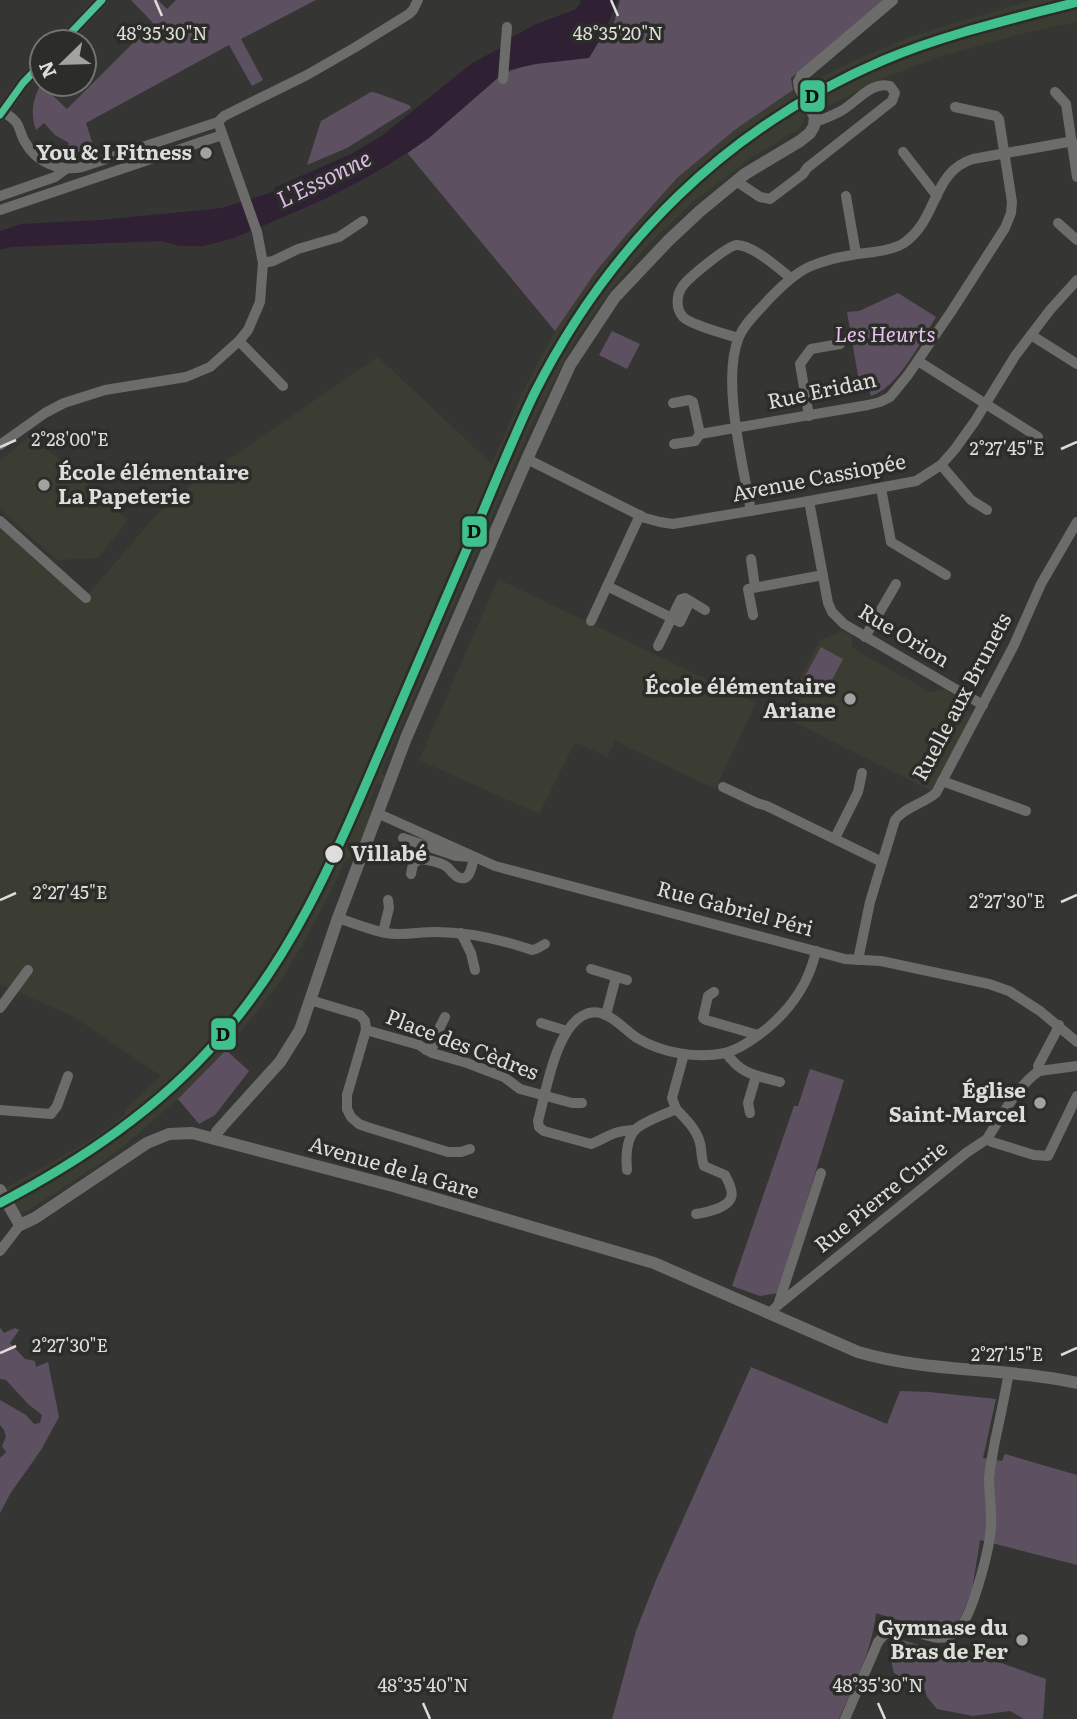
<svg xmlns="http://www.w3.org/2000/svg" width="1077" height="1719" font-family="Literata,serif">
<style>
.built{fill:#3b3c32}
.green{fill:#5d5060}
.water{fill:#302034}
.lines{fill:none;stroke-linecap:round;stroke-linejoin:round}
.minor{stroke:#6c6c6b;stroke-width:10}
.tertiary{stroke:#6c6c6b;stroke-width:12}
.bus-1-casing{stroke:#2c2d29;stroke-width:12}
.bus-1{stroke:#4dc192;stroke-width:7}
.rail-1-casing{stroke:#2c2d29;stroke-width:14}
.rail-1{stroke:#40c08d;stroke-width:9}
.ticks{fill:none;stroke:#dddedb;stroke-width:2.5}
.poi-dot{fill:#a2a3a1;stroke:#2c2d29;stroke-width:2.5}
.stop-dot{fill:#dddedb;stroke:#2c2d29;stroke-width:2.5}
.labels{text-anchor:middle;stroke-width:7;stroke-linejoin:round;paint-order:stroke}
.poi-label{font-size:21px;font-weight:bold;fill:#dddedb;stroke:#2c2d29;text-anchor:end}
.park-label{font-size:21px;font-style:italic;fill:#e6c1f0;stroke:#2c2d29}
.street-label{font-size:21px;fill:#dddedb;stroke:#2c2d29}
.stop-label{font-size:21px;font-weight:bold;fill:#dddedb;stroke:#2c2d29;text-anchor:start}
.water-label{font-size:23px;font-style:italic;fill:#deb9e7;stroke:#2c2d29}
.ticks-label{font-size:18px;text-anchor:middle;fill:#dddedb;stroke:#2c2d29;stroke-width:7;stroke-linejoin:round;paint-order:stroke}
.line-badge{stroke:#2c2d29;stroke-width:2.5}
.pale-badge-label{font-size:19px;text-anchor:middle;font-weight:bold;fill:#111}
</style>
<rect width="100%" height="100%" fill="#353634"/>
<g class="built">
<path d="M1032,0h45v22l-52,11 -84,23 -59,23 -64,32 -12,-26 50,-25 56,-24z"/>
<path d="M793,90l13,27 -6,11 -52,32 -57,44 -45,43 -28,33 -43,60 -43,84 -151,349 5,3 -4,9 -5,-2 -8,20 3,2 -3,7 2,3 -15,38 -11,8 -10,23 -32,59 1,4h-3l-15,25 -13,19 -47,59 -48,49 -61,53 -63,42 -34,21 -15,-27 49,-27 41,-24 29,-22 2,-6 35,-33 -87,-59 -74,-33v-463l86,76 70,-82 32,-28 190,-130 114,107 29,-68 34,-65 42,-61 30,-36 50,-56 59,-49z"/>
<path d="M31,435l97,85 -30,38 -41,2 -57,-51v-48z"/>
<path d="M498,579l258,124 -41,86 -100,-48 -8,16 -32,-15 -36,72 -120,-54z"/>
<path d="M842,631l10,5v11l15,10 64,35 13,-3 21,12 6,16 -40,74 -141,-71 14,-26 -9,-6 25,-48z"/>
</g>
<g class="green">
<path d="M131,0h27l9,9 9,-9h140l-75,39 22,41 -11,6 -23,-41 -143,78 8,25 -15,4 -14,1 4,-10 -14,-8 -11,-12 -8,7c-6,-17 -3,-31 5,-46l26,25 86,-86z"/>
<path d="M620,0h263l-92,78 2,12 -57,39 -59,49 -50,56 -30,36 -42,61 -151,-182 82,-70 124,-41z"/>
<path d="M371,92l6,1 32,12 2,3 -64,40 -40,17 14,-44z"/>
<path d="M898,293l38,24c-15,24 -38,71 -65,79l-3,-10 -8,1 -13,-75 12,-1z"/>
<path d="M612,331l28,13 -13,25 -28,-14z"/>
<path d="M821,647l22,12 -20,38 -23,-12z"/>
<path d="M226,1050l23,21 -34,44 -16,9 -21,-25z"/>
<path d="M810,1069l34,11 -66,213 -18,3 -28,-10 62,-180h4z"/>
<path d="M0,1328l4,5 11,-5 4,2 -9,13 15,16 10,2 1,6 12,-5 11,55 -18,33 -31,44 -10,19v-55l6,-6 -4,-6 4,-9 -2,-7 -4,-5v-25l26,15 8,9 6,-1 2,-8 -14,-11 -22,-24 -6,-1z"/>
<path d="M751,1367l136,57 13,-33 29,1 67,7 -13,59 19,3 3,-7 72,21v90l-97,-25 -8,51 -13,30 -5,6 -14,6 -64,-20c-4,38 -22,72 -37,106h-227l24,-88 20,-51z"/>
<path d="M899,1639l44,13 17,-4 86,31 -3,40h-19l-14,-8 -37,5 -36,-7 -10,-12 -2,-7 -31,-17 -3,-12z"/>
</g>
<path class="water" d="M581,0h37l-14,33 -15,25 -53,6 -29,6 -78,68 -20,14 -43,26 -39,20 -62,27 -34,14 -28,7h-23l-19,-5 -150,6 -11,3v-19l21,-7 79,-4 122,-12 53,-17 -1,-3 79,-35 30,-18 89,-72 38,-20v-5l26,-14 38,-14 6,-6z"/>
<g class="lines">
<g class="minor">
<path d="M503,79l4,-52"/>
<path d="M1055,92l11,12 11,73"/>
<path d="M2,111c5,3 10,6 14,11 4,5 5,14 9,20 11,20 34,30 57,25l136,-45 6,-6 83,-41 47,-27 55,-34 4,-4 5,-10"/>
<path d="M903,152l34,44"/>
<path d="M736,181l24,16 10,2 33,-25 4,-6 85,-67 3,-8 -5,-7c-19,-5 -33,16 -49,25 -8,4 -17,8 -26,11"/>
<path d="M0,196l55,-19 11,-8"/>
<path d="M846,196l10,58"/>
<path d="M0,210l222,-75"/>
<path d="M1058,223l19,17"/>
<path d="M263,263l10,-2 25,-12 41,-12 24,-16"/>
<path d="M1031,335l46,29"/>
<path d="M738,338c-12,-4 -47,-13 -55,-21 -7,-8 -7,-21 -1,-30 5,-8 46,-42 55,-42 16,0 42,24 54,33"/>
<path d="M239,341l44,45"/>
<path d="M918,361l120,76"/>
<path d="M673,403l16,-3 4,2 7,32 168,-29 12,-3 10,-5 18,-22 43,-63 54,-84 6,-15 1,-11 -13,-83 -3,-3 -41,-9"/>
<path d="M809,416l-9,-52 11,-15 29,-5"/>
<path d="M674,444l21,-3 5,-7"/>
<path d="M0,445l45,-32 19,-10 41,-13 81,-13 24,-10 29,-26 9,-11 12,-28 3,-39 -6,-31 -39,-110"/>
<path d="M527,459l118,59 15,4 13,2 136,-23 107,-20 25,-16 14,-16 20,-28 40,-65 35,-46 27,-30"/>
<path d="M941,465l30,35 16,10"/>
<path d="M881,488l10,54 55,33"/>
<path d="M809,501l19,102 4,9 12,12 139,81"/>
<path d="M751,511c-8,-46 -30,-132 -12,-174 6,-15 20,-26 30,-38 12,-12 26,-26 42,-33 12,-5 28,-9 41,-11 17,-3 37,-3 52,-12 34,-23 28,-72 69,-84l95,-17 9,2"/>
<path d="M0,521l86,77"/>
<path d="M751,559l4,28"/>
<path d="M607,586l73,36 10,-21"/>
<path d="M753,615l-5,-26 75,-14"/>
<path d="M591,621l49,-106"/>
<path d="M865,637l31,-53"/>
<path d="M658,646l23,-47 4,-1 20,12"/>
<path d="M942,781l84,30"/>
<path d="M723,787l34,16 10,3 115,56"/>
<path d="M377,813l118,53 350,93 36,2 108,23 20,7 31,20 37,31"/>
<path d="M403,838l53,18 15,1"/>
<path d="M835,838l23,-46 4,-19"/>
<path d="M411,874l2,-10 7,-5c8,1 21,3 27,8 3,2 5,6 8,8 14,11 17,-8 19,-18"/>
<path d="M338,918c16,5 32,12 48,15 16,3 32,-1 49,-1 34,0 65,7 97,18l4,-1 9,-5"/>
<path d="M383,932l6,-24 -1,-8"/>
<path d="M461,933l10,20 4,17"/>
<path d="M858,960l12,-58 25,-82c10,-13 28,-16 41,-27l78,-148 27,-61 36,-62"/>
<path d="M591,969l36,11"/>
<path d="M714,992l-6,4 -5,22 3,2 52,15"/>
<path d="M310,1000l50,15 5,6 1,9 -19,65v14l4,8 8,7 8,3 81,25h13l9,-3"/>
<path d="M0,1008l28,-38"/>
<path d="M606,1015l10,-38"/>
<path d="M541,1023l26,8"/>
<path d="M366,1030l53,15 13,8 35,10 37,14 16,12 52,14h10"/>
<path d="M426,1050l8,-5 6,-18 5,-10"/>
<path d="M726,1053c16,22 29,22 54,29"/>
<path d="M1039,1071l-1,-5 19,-36 2,-5"/>
<path d="M676,1109l-4,-11 12,-44"/>
<path d="M0,1110l51,4 6,-8 11,-30"/>
<path d="M750,1113l-2,-10 8,-27"/>
<path d="M635,1130c-24,1 -24,6 -44,14l-47,-13 -5,-4 -1,-6c8,-29 17,-89 44,-105 7,-4 14,-5 21,-2 13,4 23,17 34,24 25,15 60,21 88,15 15,-4 33,-17 45,-27 24,-21 39,-44 46,-75"/>
<path d="M987,1139l5,3 42,13 14,1 29,-60"/>
<path d="M627,1170c-1,-11 -1,-30 8,-40 7,-8 31,-16 41,-21 9,9 21,21 24,34 2,8 1,15 4,23l21,9c8,15 12,25 -6,33 -8,3 -15,5 -23,6"/>
<path d="M0,1251l20,-26"/>
<path d="M778,1305l43,-132"/>
<path d="M769,1314l9,-9 188,-152 21,-14c14,-22 31,-54 52,-68l38,-5"/>
<path d="M845,1719l33,-77c25,-34 52,11 78,-10 16,-12 34,-85 35,-106 1,-16 -2,-32 -2,-48 1,-12 4,-25 6,-37 5,-23 10,-46 14,-69"/>
</g>
<g class="tertiary">
<path d="M62,42l40,-42"/>
<path d="M0,115l23,-32 19,-20"/>
<path d="M215,1139l2,-7 6,-7 57,-63 20,-32 38,-112 68,-180 121,-279 43,-94 45,-68 54,-57 31,-29 45,-37 55,-33 10,-8 4,-7 1,-9 -15,-29 -1,-6 3,-6 90,-76"/>
<path d="M0,1190l20,35 15,-7 112,-75 22,-9 23,-1 201,53 261,77 204,89c71,21 147,15 219,31"/>
</g>
<g class="bus-1-casing">
<g id="bus-1">
<path d="M62,42l40,-42"/>
<path d="M0,115l23,-32 19,-20"/>
</g>
</g>
<use href="#bus-1" class="bus-1"/>
<g class="rail-1-casing">
<path id="rail-1" d="M0,1203c82,-43 158,-94 219,-164 77,-87 119,-190 164,-295 30,-70 60,-139 90,-209 20,-47 39,-95 61,-141 76,-151 193,-267 350,-334 62,-26 128,-41 193,-58"/>
</g>
<use href="#rail-1" class="rail-1"/>
</g>
<path class="ticks" d="M155,0l7,16M611,0l7,16M0,447l16,-7M1061,449l16,-7M0,900l16,-7M1061,902l16,-7M0,1353l16,-7M1061,1355l16,-7M423,1703l7,16M878,1703l7,16"/>
<g class="poi-dot">
<circle cx="206" cy="153" r="7"/>
<circle cx="44" cy="485" r="7"/>
<circle cx="850" cy="699" r="7"/>
<circle cx="1040" cy="1103" r="7"/>
<circle cx="1022" cy="1640" r="7"/>
</g>
<circle class="stop-dot" cx="334" cy="854" r="10"/>
<g class="labels">
<g class="poi-label">
<text x="192" y="160">You &amp; I Fitness</text>
<text x="58" y="480" text-anchor="start">École élémentaire<tspan x="58" dy="24">La Papeterie</tspan></text>
<text x="836" y="694">École élémentaire<tspan x="836" dy="24">Ariane</tspan></text>
<text x="1026" y="1098">Église<tspan x="1026" dy="24">Saint-Marcel</tspan></text>
<text x="1008" y="1635">Gymnase du<tspan x="1008" dy="24">Bras de Fer</tspan></text>
</g>
<g class="park-label">
<text x="885" y="342">Les Heurts</text>
</g>
<g class="street-label">
<text transform="translate(822 391) rotate(-12)" y="7">Rue Eridan</text>
<text transform="translate(819 478) rotate(-11)" y="7">Avenue Cassiopée</text>
<text transform="translate(904 636) rotate(31)" y="7">Rue Orion</text>
<text transform="translate(962 697) rotate(-62)" y="7">Ruelle aux Brunets</text>
<text transform="translate(735 909) rotate(15)" y="7">Rue Gabriel Péri</text>
<text transform="translate(462 1045) rotate(21)" y="7">Place des Cèdres</text>
<text transform="translate(394 1168) rotate(16)" y="7">Avenue de la Gare</text>
<text transform="translate(881 1197) rotate(-39)" y="7">Rue Pierre Curie</text>
</g>
<g class="stop-label">
<text x="351" y="861">Villabé</text>
</g>
<g class="water-label">
<text transform="translate(324 179) rotate(-26)" y="8">L'Essonne</text>
</g>
</g>
<g class="ticks-label">
<text x="162" y="40">48°35'30"N</text>
<text x="618" y="40">48°35'20"N</text>
<text x="70" y="446">2°28'00"E</text>
<text x="1007" y="455">2°27'45"E</text>
<text x="70" y="899">2°27'45"E</text>
<text x="1007" y="908">2°27'30"E</text>
<text x="70" y="1352">2°27'30"E</text>
<text x="1007" y="1361">2°27'15"E</text>
<text x="423" y="1692">48°35'40"N</text>
<text x="878" y="1692">48°35'30"N</text>
</g>
<g class="line-badge">
<rect x="799" y="79" width="27" height="34" rx="7" fill="#40c08d"/>
<rect x="461" y="515" width="27" height="33" rx="7" fill="#40c08d"/>
<rect x="210" y="1017" width="27" height="34" rx="7" fill="#40c08d"/>
</g>
<g class="pale-badge-label">
<text x="812" y="103">D</text>
<text x="474" y="538">D</text>
<text x="223" y="1041">D</text>
</g>
<g transform="translate(63 63) rotate(247)"><circle r="33" fill="#2c2d29" stroke="#737470" stroke-width="2"/>
<path d="M0-5L12 26L0 18L-12 26Z" fill="#a2a3a1"/>
<text y="-10" font-size="19" font-weight="bold" text-anchor="middle" fill="#dddedb">N</text>
</g>
</svg>
